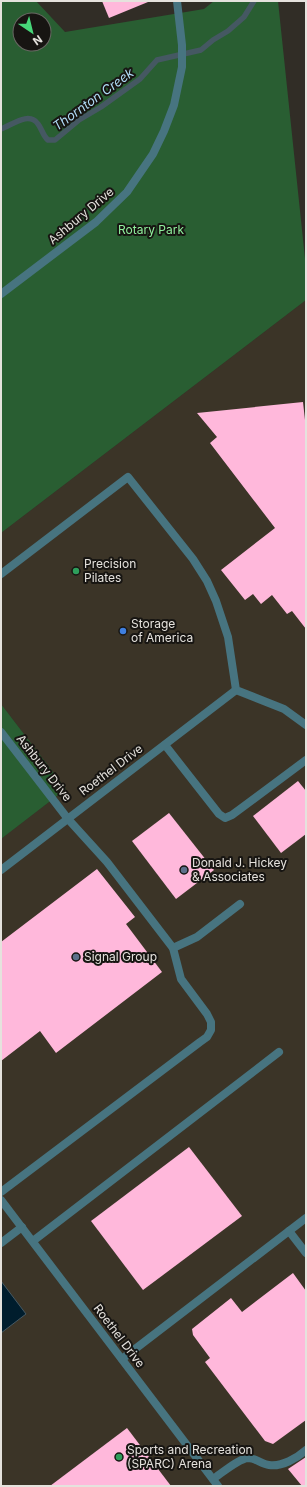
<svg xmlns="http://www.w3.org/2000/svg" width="307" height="1487" font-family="Inter,sans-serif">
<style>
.built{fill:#3b3427}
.green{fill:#295e32;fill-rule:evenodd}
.water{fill:#001d2d;stroke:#455862}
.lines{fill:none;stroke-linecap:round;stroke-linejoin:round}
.stream{stroke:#455862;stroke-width:5.5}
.building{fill:#ffb8db}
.service{stroke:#477480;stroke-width:8}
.minor{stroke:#477480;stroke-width:8}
.leisure-dot{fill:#2e9e5b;stroke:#171512;stroke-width:1.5}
.shop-dot{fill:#3f7fe0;stroke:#171512;stroke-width:1.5}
.service-dot{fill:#5c6f8a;stroke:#171512;stroke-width:1.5}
.labels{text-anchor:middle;stroke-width:4;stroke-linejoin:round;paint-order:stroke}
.street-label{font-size:12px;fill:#e5e2dd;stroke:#171512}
.park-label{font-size:12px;fill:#90f09d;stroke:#171512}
.poi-label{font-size:12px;fill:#e5e2dd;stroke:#171512;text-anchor:start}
.water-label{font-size:13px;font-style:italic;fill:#b0dbf6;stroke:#171512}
</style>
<rect width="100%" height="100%" fill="#312d26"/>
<path class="built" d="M306,300v1186h-305v-647l65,-50 -65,-85v-171z"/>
<g class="green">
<path d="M1,1h35l29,31 139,-23 10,-8h64l28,267v32l-305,233zM20,20h24v24h-24z"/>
<path d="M1,704l65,85 -65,50z"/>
</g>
<path class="water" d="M1,1281l25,33 -25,19z"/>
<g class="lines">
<path class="stream" d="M1,129c11,-4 28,-18 37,-5 4,5 5,12 10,16h7l24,-20 22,-13 39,-28 17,-19 44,-10 12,-10 15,-9 16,-14 10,-16"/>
</g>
<g class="building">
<path d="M102,1h46v1l-39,16z"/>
<path d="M303,402l3,27v200l-14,-18 -5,3 -15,-19 -11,9 -8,-10 -8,6 -24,-30 54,-42 -65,-85 7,-6 -20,-24z"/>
<path d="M298,781l8,10v43l-25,19 -28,-37z"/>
<path d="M169,813l45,57 -38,29 -44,-58z"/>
<path d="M97,869l38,48 -9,7 36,48 -106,81 -16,-22 -39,30v-119z"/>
<path d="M189,1147l53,69 -99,74 -52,-69z"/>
<path d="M293,1273l13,18v129l-33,24 -8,-3 -60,-79 5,-4 -17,-23 -1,-6 39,-31 11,14z"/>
<path d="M127,1428l44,58h-121z"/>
<path d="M306,1457v29h-4l-14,-17z"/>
</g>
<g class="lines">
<g class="service">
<path d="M1,574l127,-97 65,82 14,22 9,20 12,36 8,53 48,19 22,16"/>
<path d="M165,745l54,69 6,4 7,-3 74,-55"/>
<path d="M173,948l24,-11 43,-33"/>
<path d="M1,1192l199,-150 7,-5 4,-7v-8l-4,-8 -26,-35 -8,-31 -66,-86 -39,-43"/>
<path d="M289,1231l17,22"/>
<path d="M33,1241l246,-189"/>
<path d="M1,1243l21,-16"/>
<path d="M122,1359l184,-141"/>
<path d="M213,1479c9,-6 25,-20 35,-21 7,0 14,6 21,7 13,2 28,-7 37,-15"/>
</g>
<g class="minor">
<path d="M1,294l95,-72 31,-30 26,-38 11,-23 10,-26 8,-38v-22l-5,-44"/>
<path d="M1,732l67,87"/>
<path d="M1,870l235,-180"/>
<path d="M1,1200l217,286"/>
</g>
</g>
<g class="leisure-dot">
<circle cx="76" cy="571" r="4"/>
<circle cx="119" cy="1457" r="4"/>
</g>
<circle class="shop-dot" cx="123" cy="631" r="4"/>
<g class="service-dot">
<circle cx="184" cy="870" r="4"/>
<circle cx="76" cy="957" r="4"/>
</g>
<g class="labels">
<g class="street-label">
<text transform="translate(81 216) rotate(-40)" y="4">Ashbury Drive</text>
<text transform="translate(44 768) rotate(52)" y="4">Ashbury Drive</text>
<text transform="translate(111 770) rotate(-37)" y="4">Roethel Drive</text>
<text transform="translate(119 1336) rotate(53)" y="4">Roethel Drive</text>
</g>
<g class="park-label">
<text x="151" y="234">Rotary Park</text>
</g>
<g class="poi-label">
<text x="84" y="568">Precision<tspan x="84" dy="14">Pilates</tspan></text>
<text x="131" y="628">Storage<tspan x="131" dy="14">of America</tspan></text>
<text x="192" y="867">Donald J. Hickey<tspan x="192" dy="14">&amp; Associates</tspan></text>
<text x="84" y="961">Signal Group</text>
<text x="127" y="1454">Sports and Recreation<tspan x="127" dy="14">(SPARC) Arena</tspan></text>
</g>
<g class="water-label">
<text transform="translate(93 99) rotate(-36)" y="5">Thornton Creek</text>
</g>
</g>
<rect width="307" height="1487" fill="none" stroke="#e5e2dd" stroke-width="4"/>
<g transform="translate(32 32) rotate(145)"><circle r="19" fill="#171512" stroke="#696763"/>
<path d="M0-3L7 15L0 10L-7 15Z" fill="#47d779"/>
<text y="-6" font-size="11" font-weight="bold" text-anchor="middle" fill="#e5e2dd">N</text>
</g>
</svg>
